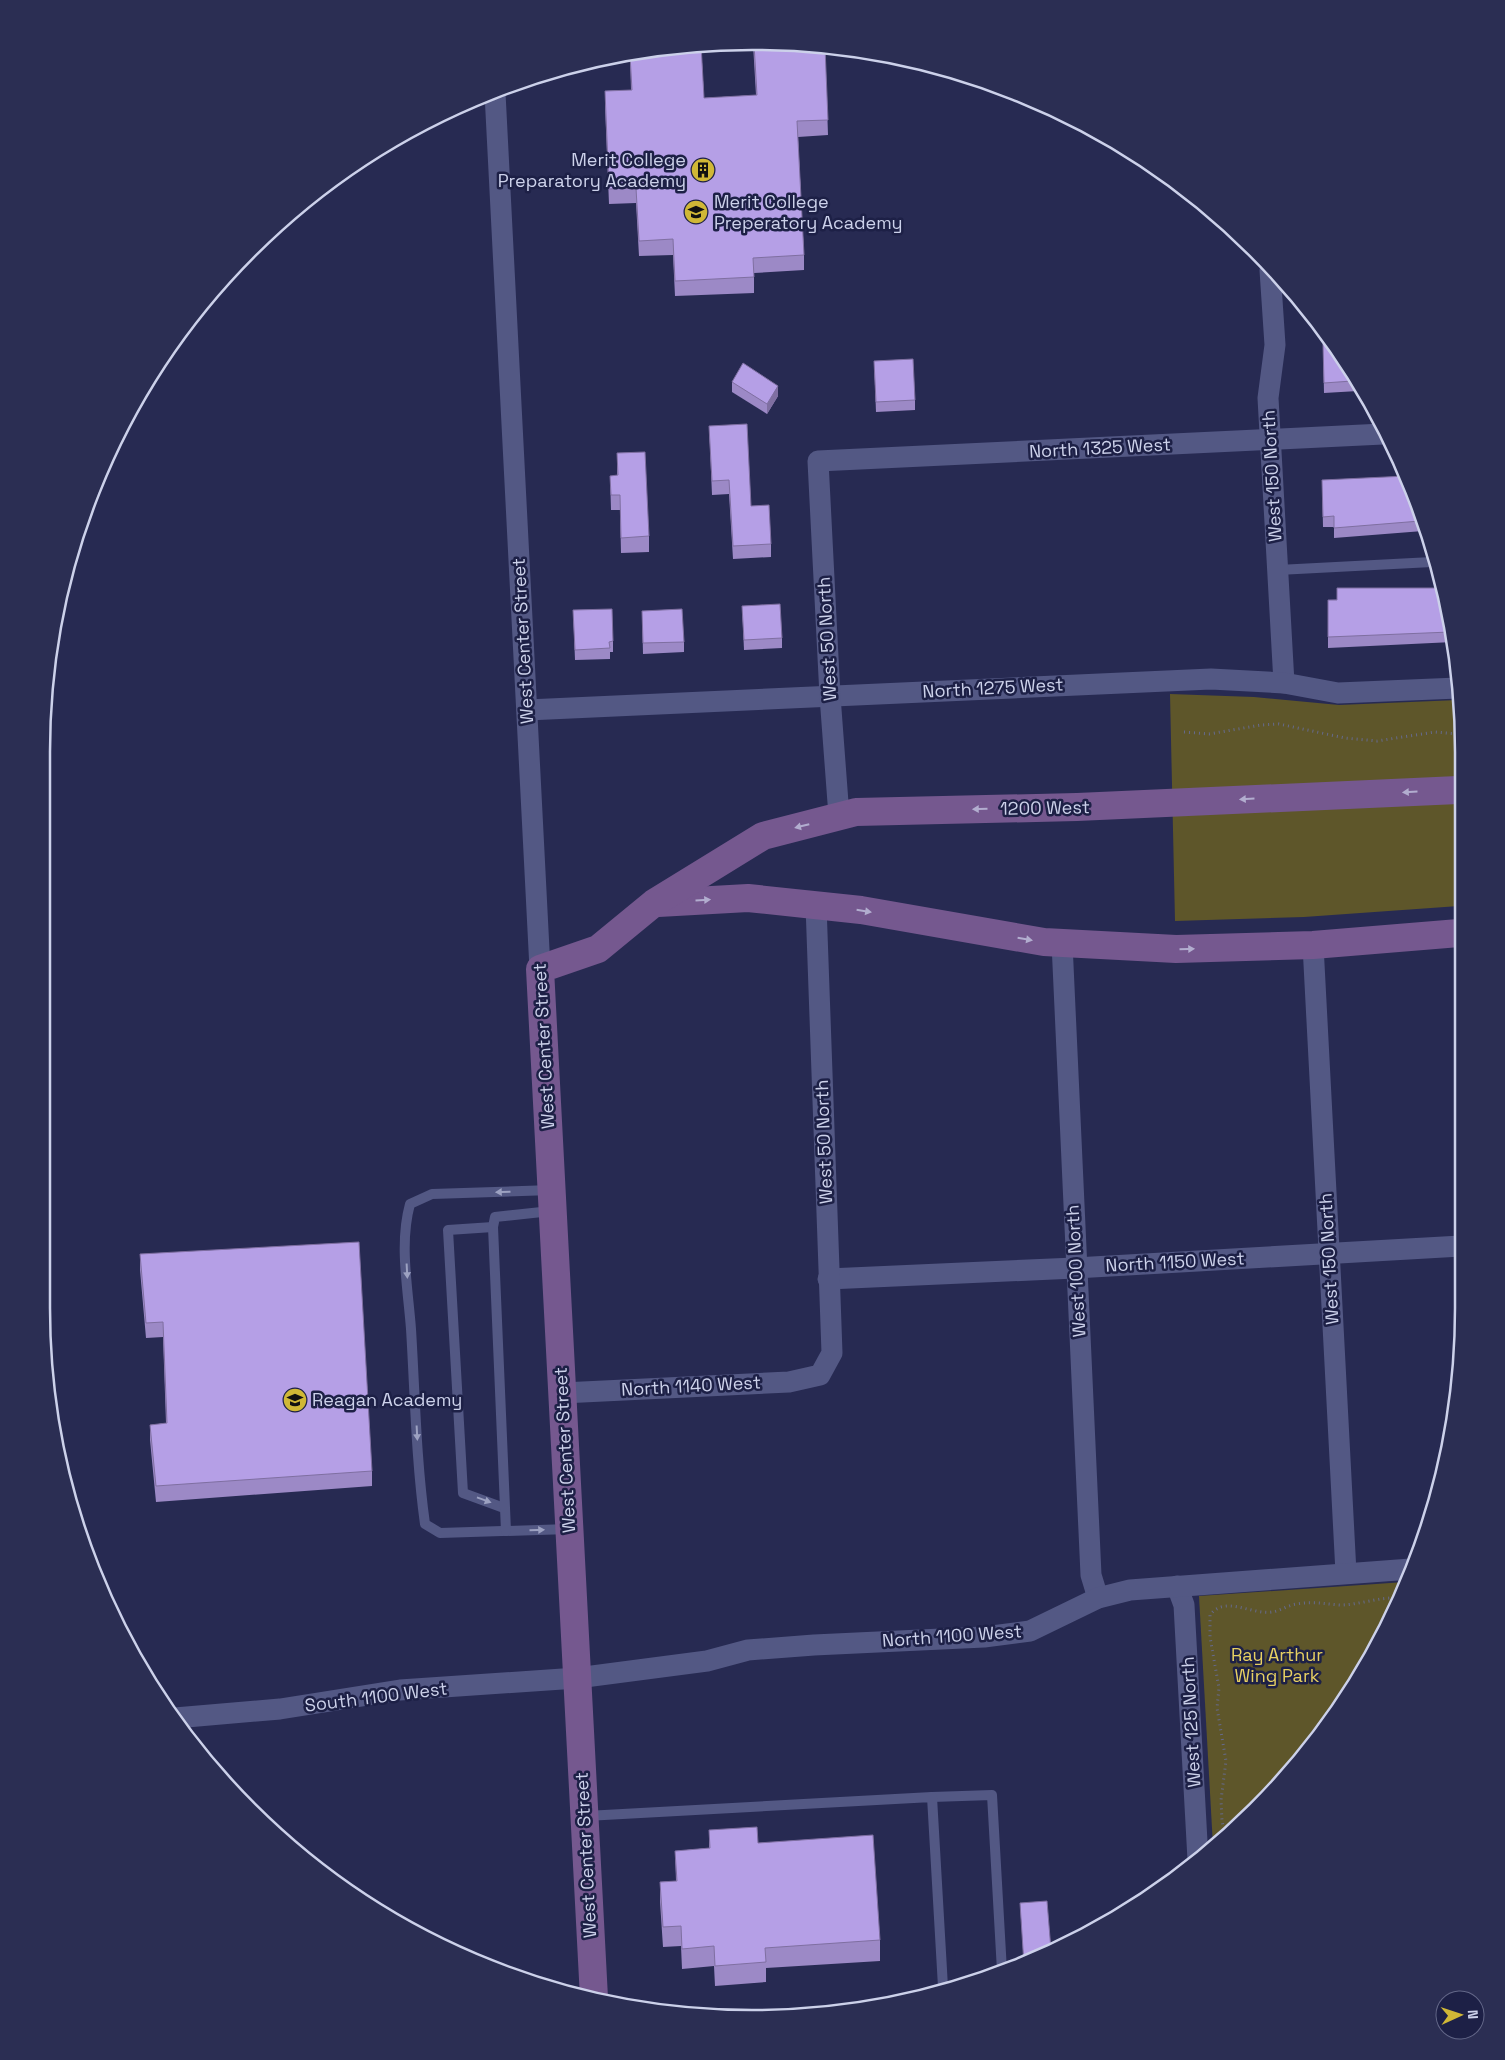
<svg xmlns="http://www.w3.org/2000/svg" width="1505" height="2060" font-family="'Space Grotesk',sans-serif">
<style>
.green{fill:#5e562a}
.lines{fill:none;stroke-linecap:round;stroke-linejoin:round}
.path{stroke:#666a8c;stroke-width:3;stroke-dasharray:1 4;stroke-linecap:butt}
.lane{stroke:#535884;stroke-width:10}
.street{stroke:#535884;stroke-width:21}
.secondary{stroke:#75588f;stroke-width:28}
.wall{fill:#9c89c6}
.shaded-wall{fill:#7f6fa1}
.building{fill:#b59fe6;stroke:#7f6fa1}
.oneway{fill:#b2adcf}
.oneway2{fill:#9ca1c1}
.labels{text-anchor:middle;stroke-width:5;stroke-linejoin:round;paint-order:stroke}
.poi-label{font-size:18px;fill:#ccd1ea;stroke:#1d2046;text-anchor:start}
.street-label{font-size:18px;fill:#ccd1ea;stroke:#1d2046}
.park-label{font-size:18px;fill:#e7d062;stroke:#1d2046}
.rim{fill:none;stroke:#ccd1ea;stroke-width:2.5}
</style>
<rect width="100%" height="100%" fill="#272a52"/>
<g class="green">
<path d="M1170,694l84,3 85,8 119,-5 1,206 -155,11 -129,4z"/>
<path d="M1405,1582l-36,81 -82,113 -74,70 -14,-250z"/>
</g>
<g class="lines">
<g class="path">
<path d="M1184,732l25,2 52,-9 18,-1 66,14 32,3 58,-9 23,2"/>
<path d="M1225,1834l-3,-13 -1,-21 5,-39 -9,-53 2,-20 -9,-51v-22c15,-20 41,0 62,-3 8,-1 16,-7 25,-8 15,-3 28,0 43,1 19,0 38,-8 58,-7"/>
</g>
<g class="lane">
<path d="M1278,570l154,-8"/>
<path d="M551,1190l-119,4 -22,10c-11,40 -2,84 1,125 4,65 5,130 14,195l15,9 129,-4"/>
<path d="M493,1227l-45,3 15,263 41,15"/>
<path d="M506,1531l-13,-304 2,-10 56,-6"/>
<path d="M932,1797l60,-2 10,176"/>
<path d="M586,1816l346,-19 11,190"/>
</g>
<g class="street">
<path d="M495,93l45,876"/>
<path d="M1270,270l5,75 -7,53 16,285"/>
<path d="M527,710l684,-31 73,4 54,10 120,-5"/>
<path d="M839,816l-9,-120 -12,-235 565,-27"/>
<path d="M1062,943l29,632 7,23"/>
<path d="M1313,945l33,628"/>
<path d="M828,1279l247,-11 386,-22"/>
<path d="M562,1393l227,-11 31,-7 12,-22 -16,-448"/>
<path d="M1177,1586l7,19 14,255"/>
<path d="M175,1718l105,-9 120,-19 177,-12 130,-17 41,-11 66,-5 170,-8 46,-6 68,-33 32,-8 281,-21"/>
</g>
<g class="secondary">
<path d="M658,903l90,-5 113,12 183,32 132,7 137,-4 146,-12"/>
<path d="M594,1998l-54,-1029 58,-20 56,-46 109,-67 93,-24 221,-5 381,-17"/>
</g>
</g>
<g class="wall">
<path d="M701,44l3,54 52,-3 -3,-51 72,3 3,88 -30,2 6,118v15l-50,3v20l-79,3 -2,-41 -34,1 -3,-53 -27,1 -4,-98v-15l26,-1 -1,-35z"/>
<path d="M1323,344h8l27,47 -34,2z"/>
<path d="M874,361l41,39v10l-39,2z"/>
<path d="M732,382l46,14 -11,18 -35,-22z"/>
<path d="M709,426l62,118v13l-38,2 -4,-65 -17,1z"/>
<path d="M617,453l32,83v16l-28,1 -1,-43h-9l-1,-34h7z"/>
<path d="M1322,480h88l13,51 -89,7v-11h-11z"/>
<path d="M1441,596l12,46 -125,6v-48z"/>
<path d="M742,606l40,32v10l-38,2z"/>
<path d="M573,610l40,31v11h-3v7l-35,1z"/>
<path d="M642,611l42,31v10l-41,2z"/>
<path d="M140,1254l232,217v15l-216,16 -6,-62v-15l16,-2 -3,-86 -17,1 -6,-68z"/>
<path d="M709,1830l49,13 122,97v21l-114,7v14l-51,4 -1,-20 -32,3 -1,-23 -18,1 -3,-45v-20l16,-1 -1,-30 34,-3z"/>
</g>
<path class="shaded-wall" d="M778,386v10l-11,18v-10z"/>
<g class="building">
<path d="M701,44l3,54 53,-3 -3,-51 71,3 3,73 -31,1 7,134 -51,3 1,19 -79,4 -2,-42 -34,2 -3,-53 -27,1 -4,-98 27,-1 -2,-35z"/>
<path d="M1323,344h8l21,37 -28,2z"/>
<path d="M913,359l2,41 -39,2 -2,-41z"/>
<path d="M743,363l35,23 -11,18 -35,-22z"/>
<path d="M747,424l4,82 18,-1 2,39 -38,2 -4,-66 -17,1 -3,-55z"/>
<path d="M645,452l4,84 -28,2 -1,-43h-9l-1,-19 8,-1 -1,-22z"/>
<path d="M1407,476l3,4 10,41 -86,7v-12l-11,1 -1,-37z"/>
<path d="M1337,588h101l1,8h2l9,36 -122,5v-37h9z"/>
<path d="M780,604l2,34 -38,2 -2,-34z"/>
<path d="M612,609l1,32 -4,1 1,6 -35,2 -2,-40z"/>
<path d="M682,609l2,33 -41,1 -1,-32z"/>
<path d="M359,1242l13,229 -216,15 -6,-61 17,-2 -4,-101 -17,1 -6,-69z"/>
<path d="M757,1827l1,16 115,-8 7,105 -115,8 1,14 -51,4 -1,-20 -32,3 -1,-23 -18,1 -3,-45 17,-1 -2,-30 35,-3 -1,-18z"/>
<path d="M1047,1901l4,49 -27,15 -4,-62z"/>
</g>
<defs><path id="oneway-solid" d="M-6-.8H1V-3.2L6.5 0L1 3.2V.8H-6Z" transform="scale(1.25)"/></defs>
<g class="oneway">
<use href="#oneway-solid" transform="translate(1410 792) rotate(177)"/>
<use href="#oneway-solid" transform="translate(1247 799) rotate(177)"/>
<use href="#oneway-solid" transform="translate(980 809) rotate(179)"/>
<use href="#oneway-solid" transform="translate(802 826) rotate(166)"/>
<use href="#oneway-solid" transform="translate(703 900) rotate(-3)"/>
<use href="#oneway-solid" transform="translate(864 911) rotate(9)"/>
<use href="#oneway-solid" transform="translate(1025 939) rotate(10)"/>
<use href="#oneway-solid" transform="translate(1187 949) rotate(-2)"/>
</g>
<g class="oneway2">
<use href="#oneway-solid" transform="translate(503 1192) rotate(178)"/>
<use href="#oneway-solid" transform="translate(407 1271) rotate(87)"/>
<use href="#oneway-solid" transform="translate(417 1433) rotate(87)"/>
<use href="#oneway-solid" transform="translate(484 1500) rotate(20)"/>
<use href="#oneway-solid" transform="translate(537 1530) rotate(-2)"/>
</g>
<defs>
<g id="building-disc" transform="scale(1.25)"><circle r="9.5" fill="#d0b736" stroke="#1d2046"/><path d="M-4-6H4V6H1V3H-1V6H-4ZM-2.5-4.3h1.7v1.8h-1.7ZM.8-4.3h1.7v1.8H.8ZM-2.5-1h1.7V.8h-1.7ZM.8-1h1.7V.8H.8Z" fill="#111"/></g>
<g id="school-disc" transform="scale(1.25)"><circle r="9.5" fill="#d0b736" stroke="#1d2046"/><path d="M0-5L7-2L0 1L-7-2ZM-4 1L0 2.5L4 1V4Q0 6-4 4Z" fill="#111"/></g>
</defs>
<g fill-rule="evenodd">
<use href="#building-disc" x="703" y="170"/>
<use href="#school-disc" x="696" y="212"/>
<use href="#school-disc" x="295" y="1400"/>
</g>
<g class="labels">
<g class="poi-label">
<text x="686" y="166" text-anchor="end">Merit College<tspan x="686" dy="21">Preparatory Academy</tspan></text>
<text x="714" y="208">Merit College<tspan x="714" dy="21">Preperatory Academy</tspan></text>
<text x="312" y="1406">Reagan Academy</text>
</g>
<g class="street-label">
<text transform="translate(1100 448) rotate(-3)" y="6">North 1325 West</text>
<text transform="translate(1272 476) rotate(-93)" y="6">West 150 North</text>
<text transform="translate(827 639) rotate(-93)" y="6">West 50 North</text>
<text transform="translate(523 641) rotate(-93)" y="6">West Center Street</text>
<text transform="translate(993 688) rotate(-3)" y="6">North 1275 West</text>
<text transform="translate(1045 808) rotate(-1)" y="6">1200 West</text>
<text transform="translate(544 1046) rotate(-93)" y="6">West Center Street</text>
<text transform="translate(824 1142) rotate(-92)" y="6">West 50 North</text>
<text transform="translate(1329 1259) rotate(-93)" y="6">West 150 North</text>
<text transform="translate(1175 1262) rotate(-3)" y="6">North 1150 West</text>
<text transform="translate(1076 1271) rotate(-93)" y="6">West 100 North</text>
<text transform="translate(691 1386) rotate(-3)" y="6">North 1140 West</text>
<text transform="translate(565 1450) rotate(-93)" y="6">West Center Street</text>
<text transform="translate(952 1636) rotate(-4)" y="6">North 1100 West</text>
<text transform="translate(376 1697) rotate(-7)" y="6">South 1100 West</text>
<text transform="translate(1191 1722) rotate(-93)" y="6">West 125 North</text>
<text transform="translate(586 1855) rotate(-93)" y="6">West Center Street</text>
</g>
<g class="park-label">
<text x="1277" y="1661">Ray Arthur<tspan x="1277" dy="21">Wing Park</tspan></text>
</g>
</g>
<path d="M0 0H1505V2060H0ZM752 50H753A702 702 0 0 1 1455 752V1308A702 702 0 0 1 753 2010H752A702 702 0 0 1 50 1308V752A702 702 0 0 1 752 50Z" fill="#2b2e53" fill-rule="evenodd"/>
<path class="rim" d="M752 50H753A702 702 0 0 1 1455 752V1308A702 702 0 0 1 753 2010H752A702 702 0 0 1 50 1308V752A702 702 0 0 1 752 50Z"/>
<g transform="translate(1460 2015) rotate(87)"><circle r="24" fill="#1d2046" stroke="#636788"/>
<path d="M0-4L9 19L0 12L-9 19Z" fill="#d0b736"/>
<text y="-8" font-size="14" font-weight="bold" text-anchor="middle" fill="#ccd1ea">N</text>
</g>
</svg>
